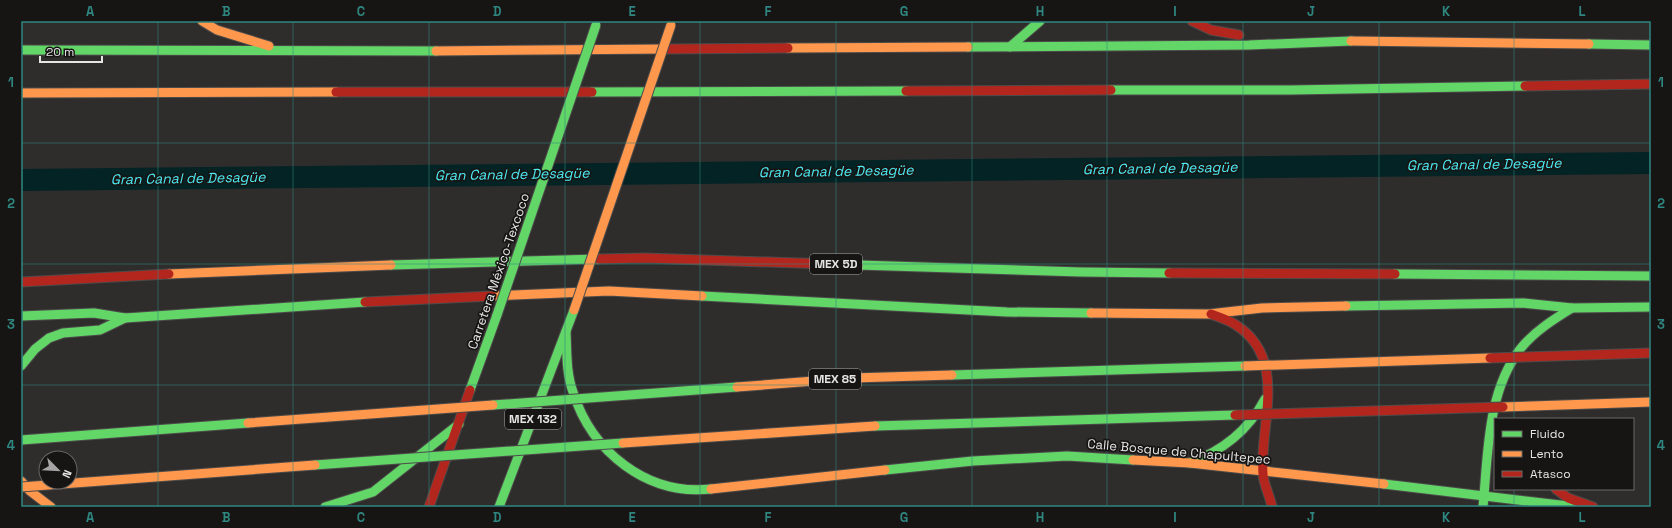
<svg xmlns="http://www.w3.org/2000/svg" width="1672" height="528" font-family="'Space Grotesk',sans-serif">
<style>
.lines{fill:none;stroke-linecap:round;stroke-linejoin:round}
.canal{stroke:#042325;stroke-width:22}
.fast-casing{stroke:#4c4b4a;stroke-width:11}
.slow-casing{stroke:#4c4b4a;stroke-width:11}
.jam-casing{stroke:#4c4b4a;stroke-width:11}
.fast{stroke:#63d668;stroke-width:9}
.slow{stroke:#ff974d;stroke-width:9}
.jam{stroke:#b3261e;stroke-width:9}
.fast-bridge-casing{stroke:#4c4b4a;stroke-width:11;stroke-linecap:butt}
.slow-bridge-casing{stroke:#4c4b4a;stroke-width:11;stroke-linecap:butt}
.jam-bridge-casing{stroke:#4c4b4a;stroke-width:11;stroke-linecap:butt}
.fast-bridge{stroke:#63d668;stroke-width:9}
.slow-bridge{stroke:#ff974d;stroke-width:9}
.jam-bridge{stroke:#b3261e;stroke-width:9}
.grid{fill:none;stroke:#2f8680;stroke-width:1;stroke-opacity:0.55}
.labels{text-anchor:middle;stroke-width:3.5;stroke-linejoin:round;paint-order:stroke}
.shield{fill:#161514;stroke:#a8a6a6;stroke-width:1}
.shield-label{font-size:12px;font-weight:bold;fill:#e6e4e4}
.street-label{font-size:13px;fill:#e6e4e4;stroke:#161514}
.water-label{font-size:14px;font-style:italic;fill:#4cebf2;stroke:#161514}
.neatline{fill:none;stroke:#2f8680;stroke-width:1.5}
.grid-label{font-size:13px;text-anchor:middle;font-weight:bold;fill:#2f8680}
</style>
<rect width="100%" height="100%" fill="#2e2d2c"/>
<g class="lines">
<path class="canal" d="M21,180l1630,-17"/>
<g class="fast-casing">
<g id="fast">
<path d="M1589,44l62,1"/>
<path d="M968,47l281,-2 102,-4"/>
<path d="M1010,47l30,-26"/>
<path d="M21,50l415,1"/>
<path d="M1111,90h180l234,-4"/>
<path d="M592,92l314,-1"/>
<path d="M391,265l207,-6"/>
<path d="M858,265l223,7 88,1"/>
<path d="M1395,274l256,2"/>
<path d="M702,296l305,16 84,1"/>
<path d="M1346,306l177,-3 49,5 79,-1"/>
<path d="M21,316l73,-3 31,5 240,-16"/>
<path d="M566,332c1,20 0,41 7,60 19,60 74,104 138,97"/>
<path d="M21,366l14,-17 14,-11 14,-5 37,-3 25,-12"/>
<path d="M470,390l27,-75"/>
<path d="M1190,463c33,-13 58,-32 75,-64"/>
<path d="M885,470l88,-9 94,-5 66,4"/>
<path d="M1384,484l193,23"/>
<path d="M325,507l48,-15 86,-68"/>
<path d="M499,507l75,-197"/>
<path d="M1483,507c5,-53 4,-116 38,-159 14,-17 33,-29 51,-40"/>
</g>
</g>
<g class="slow-casing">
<g id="slow">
<path d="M202,21l15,9 52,16"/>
<path d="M1351,41l238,3"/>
<path d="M788,48l180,-1"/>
<path d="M436,51l230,-2"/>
<path d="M21,93l315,-1"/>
<path d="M169,274l222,-9"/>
<path d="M492,296l117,-5 93,5"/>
<path d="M1091,313l118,1 53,-6 84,-2"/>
<path d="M1133,460l57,3 194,21"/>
<path d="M21,481l9,10 21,16"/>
<path d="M711,489l174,-19"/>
</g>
</g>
<g class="jam-casing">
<g id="jam">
<path d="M1192,21l19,9 28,5"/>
<path d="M666,49l122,-1"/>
<path d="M1525,86l126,-2"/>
<path d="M906,91l205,-1"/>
<path d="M336,92h256"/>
<path d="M598,259l46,-1 214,7"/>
<path d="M1169,273l226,1"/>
<path d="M21,282l148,-8"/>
<path d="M365,302l127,-6"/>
<path d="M1211,314c8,3 18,6 25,11 53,34 23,100 27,149 1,12 7,22 9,33"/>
<path d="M1556,489l12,9 25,9"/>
<path d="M429,507l41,-117"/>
</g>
</g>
<use href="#fast" class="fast"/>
<use href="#slow" class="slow"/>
<use href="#jam" class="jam"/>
<g class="fast-bridge-casing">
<g id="fast-bridge">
<path d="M497,315l99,-290"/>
<path d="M952,375l293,-9"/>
<path d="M493,405l244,-18"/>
<path d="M875,426l360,-11"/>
<path d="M21,440l227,-17"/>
<path d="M315,465l308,-22"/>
</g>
</g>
<g class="slow-bridge-casing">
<g id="slow-bridge">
<path d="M574,310l97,-285"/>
<path d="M1245,366l245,-8"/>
<path d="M737,387l116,-9 99,-3"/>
<path d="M1503,407l148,-5"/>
<path d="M248,423l245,-18"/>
<path d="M623,443l252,-17"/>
<path d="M21,487l294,-22"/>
</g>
</g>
<g class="jam-bridge-casing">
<g id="jam-bridge">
<path d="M1490,358l161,-5"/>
<path d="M1235,415l268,-8"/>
</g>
</g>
<use href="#fast-bridge" class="fast-bridge"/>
<use href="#slow-bridge" class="slow-bridge"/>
<use href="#jam-bridge" class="jam-bridge"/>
</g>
<path class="grid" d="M158,21v486M293,21v486M429,21v486M565,21v486M700,21v486M836,21v486M972,21v486M1107,21v486M1243,21v486M1379,21v486M1514,21v398M21,143h1630M21,264h1630M21,385h1630M1514,489v18"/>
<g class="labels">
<g class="shield">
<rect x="810" y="254" width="52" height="20" rx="3"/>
<rect x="809" y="369" width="52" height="20" rx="3"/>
<rect x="505" y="409" width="56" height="20" rx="3"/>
</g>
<g class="shield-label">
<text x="836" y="268">MEX 5D</text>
<text x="835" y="383">MEX 85</text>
<text x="533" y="423">MEX 132</text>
</g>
<g class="street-label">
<text transform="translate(498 271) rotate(-71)" y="5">Carretera México-Texcoco</text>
<text transform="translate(1179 451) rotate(5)" y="5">Calle Bosque de Chapultepec</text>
</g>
<g class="water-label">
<text transform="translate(1484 164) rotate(-1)" y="5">Gran Canal de Desagüe</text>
<text transform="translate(1160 168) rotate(-1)" y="5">Gran Canal de Desagüe</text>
<text transform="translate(836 171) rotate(-1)" y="5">Gran Canal de Desagüe</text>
<text transform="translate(512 174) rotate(-1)" y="5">Gran Canal de Desagüe</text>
<text transform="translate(188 178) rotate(-1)" y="5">Gran Canal de Desagüe</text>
</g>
</g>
<rect width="1672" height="528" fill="none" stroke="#161514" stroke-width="44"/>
<rect x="1494" y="418" width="140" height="72" fill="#161514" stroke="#696867"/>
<rect x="1502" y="431" width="20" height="6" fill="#63d668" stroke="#696867"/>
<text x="1530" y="438" font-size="12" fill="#e6e4e4">Fluido</text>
<rect x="1502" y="451" width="20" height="6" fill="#ff974d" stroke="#696867"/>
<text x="1530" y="458" font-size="12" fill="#e6e4e4">Lento</text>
<rect x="1502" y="471" width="20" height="6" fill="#b3261e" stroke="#696867"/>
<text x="1530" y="478" font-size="12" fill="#e6e4e4">Atasco</text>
<g transform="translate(58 470) rotate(114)"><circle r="19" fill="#161514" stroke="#696867"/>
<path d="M0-3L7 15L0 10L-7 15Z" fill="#a6a4a4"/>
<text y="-6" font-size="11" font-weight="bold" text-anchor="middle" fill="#e6e4e4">N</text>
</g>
<path d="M40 56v6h62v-6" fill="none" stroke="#e6e4e4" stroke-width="2"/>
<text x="46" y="56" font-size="12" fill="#e6e4e4" stroke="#161514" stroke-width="3" paint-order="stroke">20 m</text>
<rect x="22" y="22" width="1628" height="484" class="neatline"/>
<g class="grid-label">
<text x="90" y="16">A</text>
<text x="226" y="16">B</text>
<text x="361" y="16">C</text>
<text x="497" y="16">D</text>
<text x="632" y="16">E</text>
<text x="768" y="16">F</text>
<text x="904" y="16">G</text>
<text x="1040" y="16">H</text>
<text x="1175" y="16">I</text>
<text x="1311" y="16">J</text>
<text x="1446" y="16">K</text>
<text x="1582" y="16">L</text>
<text x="11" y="87">1</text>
<text x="1661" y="87">1</text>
<text x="11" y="208">2</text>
<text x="1661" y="208">2</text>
<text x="11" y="329">3</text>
<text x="1661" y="329">3</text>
<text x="11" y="450">4</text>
<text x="1661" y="450">4</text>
<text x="90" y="522">A</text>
<text x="226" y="522">B</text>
<text x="361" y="522">C</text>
<text x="497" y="522">D</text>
<text x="632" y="522">E</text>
<text x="768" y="522">F</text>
<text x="904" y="522">G</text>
<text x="1040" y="522">H</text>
<text x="1175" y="522">I</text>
<text x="1311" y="522">J</text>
<text x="1446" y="522">K</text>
<text x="1582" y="522">L</text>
</g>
</svg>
